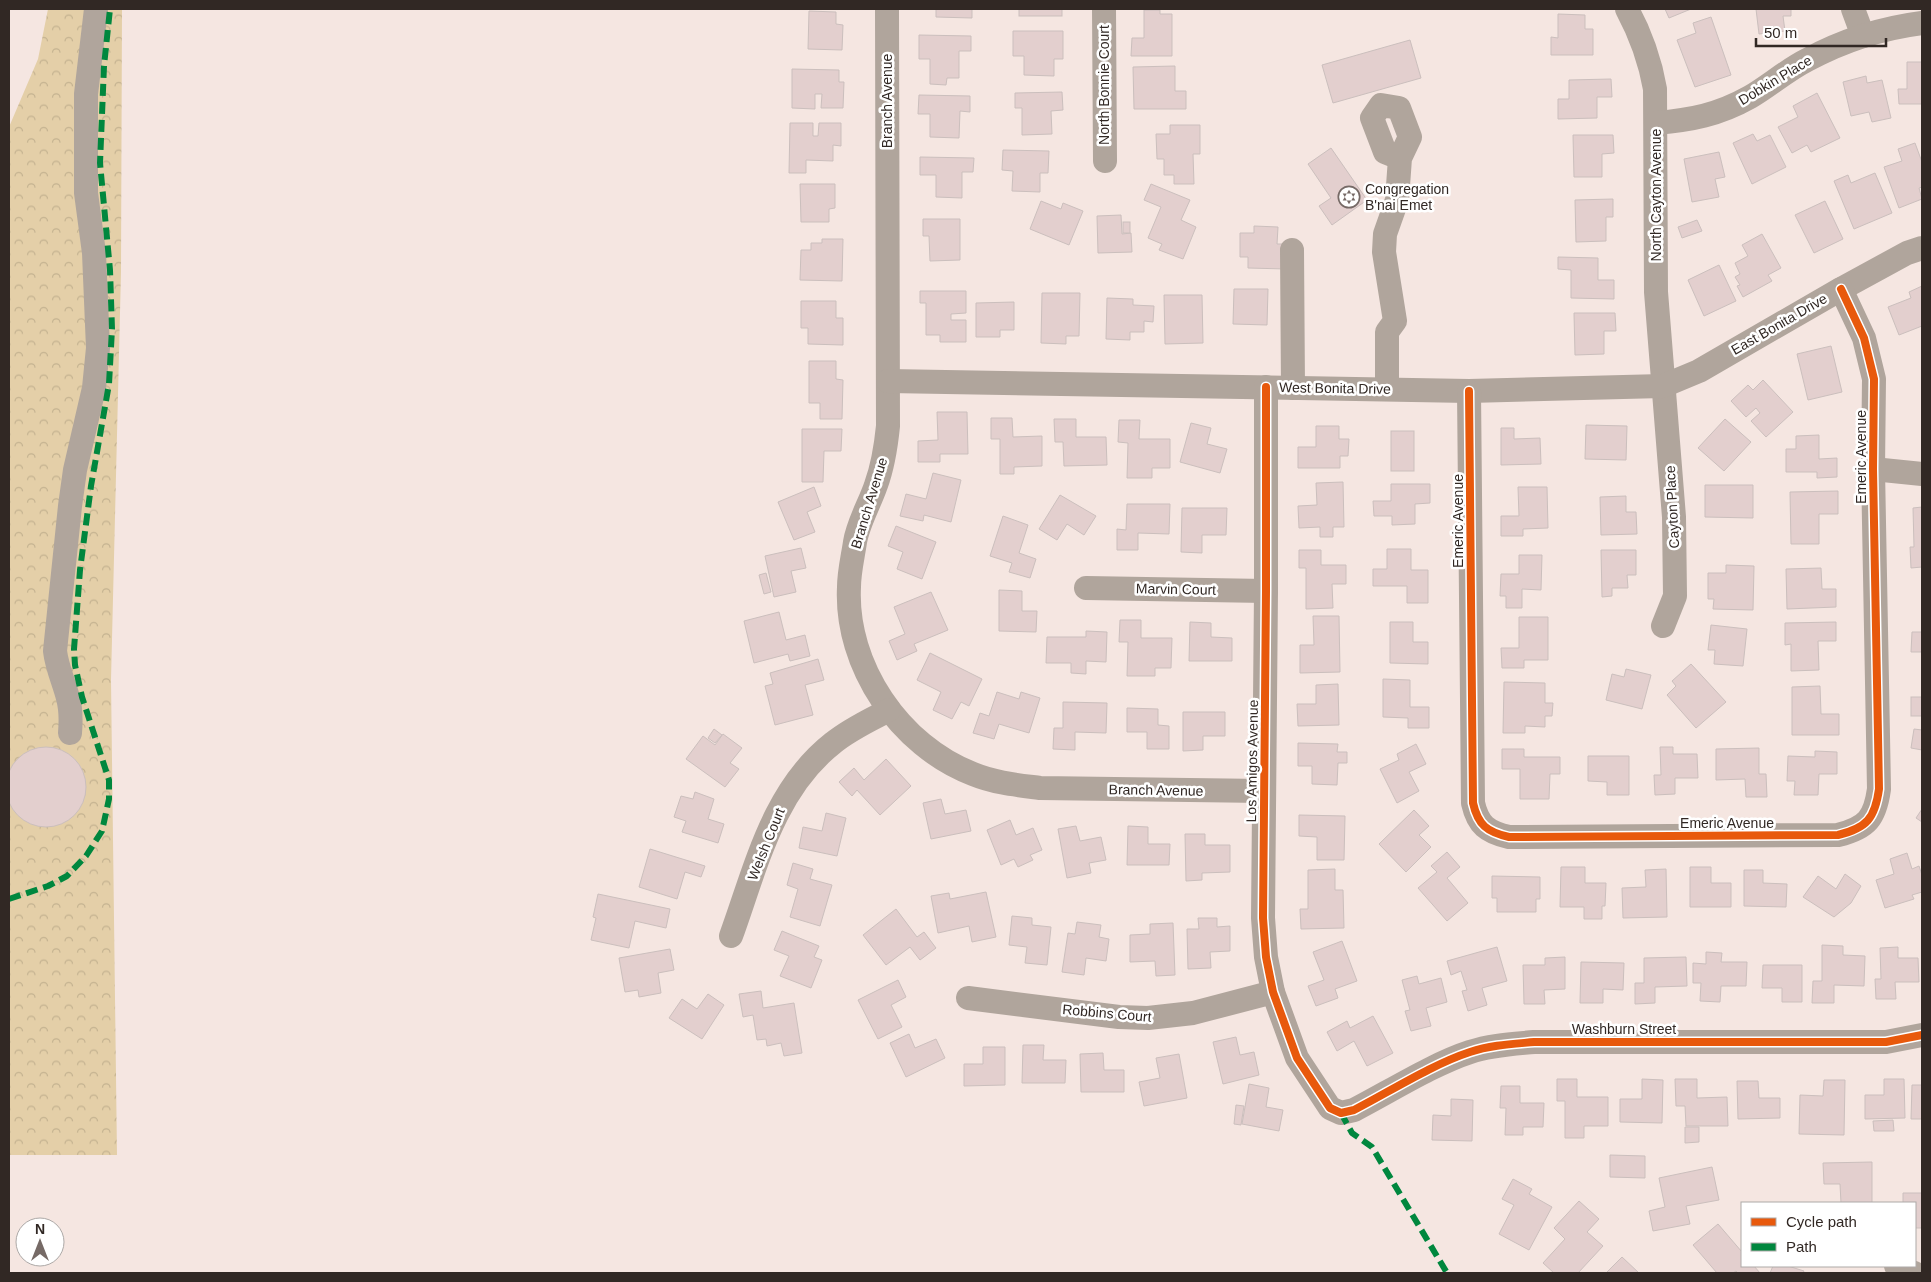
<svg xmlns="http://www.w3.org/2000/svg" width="1931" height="1282" font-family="Helvetica,sans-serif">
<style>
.park{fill:url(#park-crowns)}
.building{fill:#e3cfce;stroke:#cbbfbd}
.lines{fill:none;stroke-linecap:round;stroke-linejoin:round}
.minor{stroke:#b0a59c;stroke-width:24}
.quiet{stroke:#00873e;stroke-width:6;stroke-dasharray:12 6;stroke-linecap:butt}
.cycleway-casing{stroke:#fff;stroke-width:11}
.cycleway{stroke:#e8590c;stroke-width:8}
.labels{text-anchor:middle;stroke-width:5;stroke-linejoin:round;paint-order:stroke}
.street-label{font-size:14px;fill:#312824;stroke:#fff}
.poi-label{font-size:14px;fill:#312824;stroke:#fff;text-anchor:start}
</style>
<defs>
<pattern id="park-crowns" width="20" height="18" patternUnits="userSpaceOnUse" patternTransform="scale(1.25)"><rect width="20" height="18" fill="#e4cfa8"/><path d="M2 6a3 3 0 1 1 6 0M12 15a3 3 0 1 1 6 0" fill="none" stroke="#c4b290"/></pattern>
</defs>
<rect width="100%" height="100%" fill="#f5e6e1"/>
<path class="park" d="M48,9h74l-1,263 -10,408 6,475h-108v-1028l29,-68z"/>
<g class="building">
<path d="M936,9h36v9l-36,-1z"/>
<rect x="1019" y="9" width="43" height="7"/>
<path d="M1665,9h26l-22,9z"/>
<path d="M1756,9h35v7h-8l2,15 -26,3z"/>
<path d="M1144,10h16v4h12v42h-41l1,-18h12z"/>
<path d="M809,11l27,1v12l7,1 -1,25 -34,-1z"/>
<path d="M1558,14l27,1v14h8v26h-42v-18l7,1z"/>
<path d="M1711,17l20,58 -36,12 -18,-47 19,-7 -3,-10z"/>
<path d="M1013,31h50v28h-9v17l-30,-1v-19h-11z"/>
<path d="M919,35l52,1v15h-12v27h-12l-1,7 -16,-1v-25h-11z"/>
<path d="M1410,40l11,38 -88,25 -11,-38z"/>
<path d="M1907,62h15v42h-23l-1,-15h9z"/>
<path d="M1175,66v25h11v18h-52l-1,-42z"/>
<path d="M792,69l47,1v12h5l-1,26h-22l1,-14h-7v15l-23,-1z"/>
<path d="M1866,76l1,7 15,-3 9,38 -19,4 -3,-10 -18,4 -8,-34z"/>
<path d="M1611,79l1,18h-15v21l-39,1v-20h11v-19z"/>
<path d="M1062,92l1,18 -12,1 1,23 -30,1v-27h-7v-15z"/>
<path d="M1817,93l23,45 -29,14 -4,-7 -15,8 -14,-26 20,-10 -5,-11z"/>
<path d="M919,95l51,1v16l-10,-1 -1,27 -29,-1v-23h-12z"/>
<path d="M790,123h23v13h5l1,-13h22v23l-8,-1v16l-27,-1v13h-17z"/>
<path d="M1170,125h30v29h-7l1,30h-20v-9h-10v-16h-7l-1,-25h14z"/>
<path d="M1753,134l4,7 13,-6 16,32 -34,17 -19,-41z"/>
<path d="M1573,135h40l1,18 -12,1v23h-28z"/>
<path d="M1915,143l7,19v25l-3,1 3,11 -23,9 -15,-41 18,-6 -4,-12z"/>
<path d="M1331,148l36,52 -35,25 -13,-19 12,-8 -23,-34z"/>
<path d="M1003,150l46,1 -1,22h-8v19l-28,-1 1,-20 -11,-1z"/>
<path d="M1719,152l6,25 -10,2 4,18 -27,5 -8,-43z"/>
<path d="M920,157l54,1 -1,14h-11v26l-26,-1v-22h-16z"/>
<path d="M1875,173l17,40 -38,16 -20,-48 14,-6 3,8z"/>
<path d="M800,184h35v24l-6,1v13h-28z"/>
<path d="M1151,184l39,16 -9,20 15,7 -13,32 -24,-9 3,-6 -14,-6 13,-31 -17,-7z"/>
<path d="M1613,199v18h-7v24l-30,1 -1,-42z"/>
<path d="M1041,201l20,8 2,-6 20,8 -14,34 -39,-16z"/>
<path d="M1825,201l18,38 -29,14 -19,-38z"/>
<path d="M1121,215l1,19 9,-1 1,19 -34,1 -1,-37z"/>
<path d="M923,219h37v41l-30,1 -1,-25h-6z"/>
<path d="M1697,220l5,11 -20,7 -4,-11z"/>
<rect x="1123" y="222" width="7" height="11"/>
<path d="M1254,226l24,1 -1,17h9v25l-38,-1v-11h-8v-24h14z"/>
<path d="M1762,234l19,34 -13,7 4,6 -29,16 -6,-11 3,-1 -5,-8 5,-3 -5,-11 13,-7 -6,-11z"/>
<path d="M822,239h21l-1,42 -42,-1 1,-30h10v-7h11z"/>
<path d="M1558,257l40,1v22h16v19l-43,-1v-28l-13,-1z"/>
<path d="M1719,265l17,36 -32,15 -16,-36z"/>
<path d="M1922,286v40l-23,9 -11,-28 23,-9 -2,-6z"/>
<path d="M1234,289h34l-1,36 -34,-1z"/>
<path d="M920,291h46v22l-15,1v6h15v22h-26v-7h-14v-32h-6z"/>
<path d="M1042,293h38l-1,43h-13v8l-25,-1z"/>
<path d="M1164,295h38l1,48 -38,1z"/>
<path d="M1107,298l26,1v6l21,1 -1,16 -9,-1v11h-14v8l-24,-1z"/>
<path d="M801,301h35v17h7v27l-35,-1v-16h-7z"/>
<path d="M1014,302v28h-14v7h-24v-34z"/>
<path d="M1574,313h41l1,18h-12v23l-29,1z"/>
<path d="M1831,346l11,46 -34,8 -11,-46z"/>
<path d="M809,361h27v18l7,1 -1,39h-22v-16h-11z"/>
<path d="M1763,380l30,32 -27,25 -15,-16 9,-8 -4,-5 -10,9 -15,-16 17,-16 5,5z"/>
<path d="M937,412h30l1,42h-28v8h-22v-21l20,-1z"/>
<path d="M991,418h21l1,19 29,-1v30l-28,1v7h-14v-35h-9z"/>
<path d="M1054,419h22v18h30l1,28 -43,1 -1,-24h-8z"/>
<path d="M1725,419l26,23 -27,29 -26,-23z"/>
<path d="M1119,420h21l-1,19h31v29h-18v10h-25l1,-35 -10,-1z"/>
<path d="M1191,423l20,5 -4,16 20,5 -7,24 -40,-11z"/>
<path d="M1586,425l41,1 -1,34 -41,-1z"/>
<path d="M1316,426h23v13h10l-1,17h-8v12h-42v-21h18z"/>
<path d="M1501,428h13v11l26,-1 1,26 -40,1z"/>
<path d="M802,429h40l-1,22h-17l-1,31h-21z"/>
<rect x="1391" y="431" width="23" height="40"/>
<path d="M1819,435v24l18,-1v19l-20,1v-6h-31v-23h10v-13z"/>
<path d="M933,473l28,7 -10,42 -27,-7 -1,6 -23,-5 6,-22 20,5z"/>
<path d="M1343,482l1,45h-11v10h-13v-10l-21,1 -1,-22 19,-1 -1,-22z"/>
<path d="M1391,484h39v19l-15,1v20l-23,1v-9h-18l-1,-15h18z"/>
<path d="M1705,485h48v33l-48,-1z"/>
<path d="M814,487l7,19 -14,6 8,20 -21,8 -16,-38z"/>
<path d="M1518,487h29l1,41 -25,1v7h-22v-20h18z"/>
<path d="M1838,491v23h-19v30h-28l-1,-52z"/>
<path d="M1060,495l36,21 -12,19 -17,-11 -10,16 -18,-11z"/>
<path d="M1626,496v16h10l1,22 -36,1 -1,-38z"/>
<path d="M1127,504h43l-1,30 -31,-1v17h-21v-21l9,1z"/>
<path d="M1922,507v60l-11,1 -1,-21h4l-1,-39z"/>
<path d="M1182,508h45l-1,27h-24v18l-21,-1z"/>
<path d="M1003,516l25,9 -9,28 17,6 -6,19 -21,-6 3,-9 -22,-7z"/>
<path d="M896,526l40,16 -14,37 -25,-10 6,-17 -15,-6z"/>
<path d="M801,548l5,20 -15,3 5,21 -22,5 -9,-41z"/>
<path d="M1387,549h24v21h17v33h-21v-17h-34v-17h14z"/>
<path d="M1299,550h22v15h25v19h-14l1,24 -27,1v-41h-7z"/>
<path d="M1601,550h35v25h-9l1,13h-16v8l-10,1z"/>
<path d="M1519,555h23l-1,35 -19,-1v19h-16v-12h-6l1,-22h18z"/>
<path d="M1726,565l28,1 -1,44 -40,-1 1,-10h-6v-26h18z"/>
<path d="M1821,568l1,21h14v18l-49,2 -1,-40z"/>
<path d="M766,573l5,19 -7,2 -5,-19z"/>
<path d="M999,590l23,1v20h15l-1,21 -37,-1z"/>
<path d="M931,592l17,38 -34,14 3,7 -20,9 -8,-19 16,-7 -11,-27z"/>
<path d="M779,612l7,28 19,-5 5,21 -20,5 -2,-7 -34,9 -10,-42z"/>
<path d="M1313,616h26l1,56 -40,1v-28h14z"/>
<path d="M1519,617h29v43h-24v8h-22l-1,-20h18z"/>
<path d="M1120,620h21v18h31l-1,30h-16v8h-28l1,-34h-9z"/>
<path d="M1190,622l21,1v14l21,1v23h-43z"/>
<path d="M1390,622h23v20h15v22l-38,-1z"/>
<path d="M1836,622v19h-18l1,29 -28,1v-27l-6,1v-22z"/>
<path d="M1711,625l36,4 -4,37 -29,-2 1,-14h-7z"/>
<path d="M1086,631l21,1 -1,30 -20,-1v13l-15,-1v-10h-25l1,-26h39z"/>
<path d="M1912,632h10v20h-11z"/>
<path d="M930,653l52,26 -13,27 -8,-4 -9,17 -19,-9 8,-18 -24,-12z"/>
<path d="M818,659l6,21 -19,5 8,30 -38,10 -10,-39 8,-2 -3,-11z"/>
<path d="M1691,664l35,38 -30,26 -29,-33 9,-9 -4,-5z"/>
<path d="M1626,669l25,6 -9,34 -36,-9 6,-26 12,3z"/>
<path d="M1383,679l27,1v27h19v21h-21v-10l-25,-1z"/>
<path d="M1504,682l41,1v20h8l-1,13h-7v11l-20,-1v7h-22z"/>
<path d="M1338,684l1,41 -41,1 -1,-22h19v-19z"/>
<path d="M1820,686l1,28h18v21h-47v-48z"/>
<path d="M997,692l22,7 2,-7 19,6 -11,35 -30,-9 -5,15 -21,-6 7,-20 9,3z"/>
<rect x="1911" y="697" width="11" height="19"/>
<path d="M1063,702l44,1 -1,30 -31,-1v18l-22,-1 1,-21h9z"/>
<path d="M1127,708l31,1v16l11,1v23h-22v-17h-20z"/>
<path d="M1183,712h42v24h-22v14l-20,1z"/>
<path d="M714,729l8,6 -7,8 -7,-5z"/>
<path d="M1914,729l8,1v20l-11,-2z"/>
<path d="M723,734l19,14 -12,15 9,6 -14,18 -39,-28 17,-23 12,9z"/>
<path d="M1298,743l40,1 -1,8h10v11h-9l-1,22 -25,-1v-18h-14z"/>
<path d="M1416,744l10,20 -17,8 10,19 -22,12 -17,-34 19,-9 -2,-6z"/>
<path d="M1660,747h13v7h24l1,24h-23v16l-20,1 -1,-20h7z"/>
<circle cx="46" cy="787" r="40"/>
<path d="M1759,748v26h7l1,23h-21l-1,-18 -29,1v-31z"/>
<path d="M1502,749h22v8h36v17h-10l-1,25h-29v-30h-18z"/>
<path d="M1815,751l22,1v22h-18l-1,21h-24l1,-14h-8l1,-25 27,1z"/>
<path d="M1588,756h41v39h-22v-13l-19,-1z"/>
<path d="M886,759l25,27 -31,29 -23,-25 -5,6 -13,-14 15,-14 10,12z"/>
<path d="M695,792l19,7 -6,20 16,5 -6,19 -36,-11 4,-11 -12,-4 7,-21 12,3z"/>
<path d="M941,799l4,15 21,-4 5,21 -40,8 -8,-36z"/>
<path d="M1922,809v13l-6,-4z"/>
<path d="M1414,810l15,16 -10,9 12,12 -25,25 -27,-28z"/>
<path d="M826,813l20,5 -9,38 -38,-8 4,-21 19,4z"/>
<path d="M1299,815l46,1 -1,44h-27v-23l-18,-1z"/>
<path d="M1010,820l6,15 17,-7 9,22 -12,5 3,5 -15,7 -4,-8 -13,6 -14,-35z"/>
<path d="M1076,826l4,15 21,-4 5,23 -17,3 2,10 -24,5 -9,-49z"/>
<path d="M1128,826l20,1v17h22l-1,21h-42z"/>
<path d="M1185,834h20v11h25v27l-28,1v7l-16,1z"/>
<path d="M650,849l55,17 -4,11 -16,-5 -8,27 -38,-12z"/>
<path d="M1447,852l13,15 -13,11 21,25 -21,18 -29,-33 19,-16 -6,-6z"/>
<path d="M1907,853l5,16 7,-3 3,9v17l-10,3 2,4 -29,9 -9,-28 18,-6 -4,-15z"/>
<path d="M793,863l20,6 -3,10 22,6 -12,41 -30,-9 8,-28 -11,-4z"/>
<path d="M1561,867h24v16h21l-1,23h-3v13h-18v-12h-24z"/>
<path d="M1690,867h21v16h20v24h-41z"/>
<path d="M1335,869v21h8l1,38 -43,1 -1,-20h8v-39z"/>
<path d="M1666,869l1,48 -44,1 -1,-30 24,-1 -1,-17z"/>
<path d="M1744,870h19v13l24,1 -1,23 -42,-1z"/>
<path d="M1845,874l16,12 -10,17 -17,14 -31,-20 15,-21 18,13z"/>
<path d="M1492,876l48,1v22h-4v13h-39v-14h-5z"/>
<path d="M986,892l10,45 -24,5 -3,-16 -31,7 -7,-37 18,-3 1,6z"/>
<path d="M598,894l72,15 -4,19 -31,-7 -6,27 -38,-8 5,-22 -3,-1z"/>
<path d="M896,909l21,28 7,-5 12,16 -16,12 -10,-13 -24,18 -23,-30z"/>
<path d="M1012,916l20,2v7l19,2 -4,38 -22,-2 2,-16 -18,-2z"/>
<path d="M1198,918h19v9l13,-1v25l-20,1 1,16 -23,1 -1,-40h12z"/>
<path d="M1077,922l24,3 -2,12 10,2 -3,22 -20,-3 -2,17 -22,-3 6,-39 7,1z"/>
<path d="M1173,923l2,52 -19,1 -1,-15 -25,1v-27l20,-1v-10z"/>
<path d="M782,931l37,15 -5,11 8,3 -11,28 -31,-12 9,-20 -15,-6z"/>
<path d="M1342,941l15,40 -22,8 3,9 -22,8 -8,-20 16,-6 -11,-28z"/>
<path d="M1822,945l21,1v9l22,1 -1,30 -30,-1v18h-22l1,-22h9z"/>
<path d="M1497,947l10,34 -25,7 5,17 -19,6 -6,-20 5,-1 -6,-19 -10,4 -4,-14z"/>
<path d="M1898,947v11h20l1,24h-24l1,17h-20l-1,-20h6l-1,-31z"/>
<path d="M670,949l4,21 -16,3 3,20 -22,4 -1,-7 -13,2 -6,-34z"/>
<path d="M1706,952l16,1 -1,9h26l-1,24h-25l-1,16 -20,-1 1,-18h-8v-20l13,1z"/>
<path d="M1565,957v32l-21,1 1,14h-21l-1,-39h22v-7z"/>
<path d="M1686,957l1,29 -32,1v16l-20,1v-21h9v-25z"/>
<path d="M1581,962l43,1 -1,27 -20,-1v14h-23z"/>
<path d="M1763,965h39v37h-20v-14h-20z"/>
<path d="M1417,976l2,8 22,-6 6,24 -21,6 5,18 -20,5 -6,-20 5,-1 -8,-30z"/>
<path d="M898,980l8,17 -15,8 11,22 -24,12 -20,-39z"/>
<path d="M761,991l2,17 31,-5 8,50 -18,3 -3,-13 -14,3 -1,-7 -9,1 -4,-25 -10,2 -4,-23z"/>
<path d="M708,994l16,11 -22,34 -33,-21 13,-19 15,10z"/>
<path d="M1373,1016l20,37 -26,13 -13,-25 -17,10 -10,-19 20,-11 3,7z"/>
<path d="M909,1034l6,14 21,-9 9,19 -39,19 -16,-34z"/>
<path d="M1236,1037l4,18 14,-3 5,23 -36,9 -10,-42z"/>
<path d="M1023,1045h21l-1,15h23l-1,23h-43z"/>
<path d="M983,1047h22v38l-41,1v-22h19z"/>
<path d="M1103,1053l1,17h20v22h-43l-1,-38z"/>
<path d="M1179,1054l8,44 -43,8 -5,-24 21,-4 -4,-20z"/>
<path d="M1557,1079h20v18h31v29h-24v12h-19v-37h-8z"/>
<path d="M1642,1079l21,1 -1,43 -42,-1v-23h22z"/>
<path d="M1675,1079h22v19l30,-1 1,29h-42l-1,-20h-9z"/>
<path d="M1884,1079h20l1,39 -40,1v-24h19z"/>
<path d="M1824,1080h21l-1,55 -45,-1 1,-39 23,1z"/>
<path d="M1737,1081h21l1,17h21v20l-42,1z"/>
<path d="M1249,1084l20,4 -3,19 17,3 -4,21 -37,-7z"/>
<path d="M1912,1085h10v34h-11z"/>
<path d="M1501,1086h19v17h24l-1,24h-20v8h-18l1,-27h-6z"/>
<path d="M1451,1099l22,1 -1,41 -40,-1 1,-25 18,1z"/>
<path d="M1236,1105l8,1 -3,19 -7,-1z"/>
<path d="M1893,1120l1,11h-20l-1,-10z"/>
<path d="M1685,1127h14v15l-14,1z"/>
<path d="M1610,1155l35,1v22l-35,-1z"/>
<path d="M1872,1162v41h-31l-1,-19h-16l-1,-21z"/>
<path d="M1712,1167l7,33 -33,6 4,18 -37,7 -4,-20 16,-4 -6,-29z"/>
<path d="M1513,1179l19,10 -3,5 23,13 -23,43 -30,-16 15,-29 -12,-6z"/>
<path d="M1903,1193h19v35h-7v-25h-12z"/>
<path d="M1579,1201l20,18 -12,13 16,14 -25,27h-24l-11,-10 22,-24 -11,-11z"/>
<path d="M1718,1224l24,28v14h12l6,7h-22l-2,-2 -3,2h-16l-24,-28z"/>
<path d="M1622,1257l17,16h-33z"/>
<path d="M1773,1266h15l16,5 -1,2h-33z"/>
</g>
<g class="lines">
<g class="minor">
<path d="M887,9l1,417c-2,20 -5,40 -12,59 -6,18 -18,38 -21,57 -2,14 -6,30 -6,45 -4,79 51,159 124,187 22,9 44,11 67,14l224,3"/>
<path d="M1104,9l1,152"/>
<path d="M1627,9c14,26 23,51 28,80l1,203 18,225 1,79 -12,30"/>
<path d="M1853,9l10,27"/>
<path d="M1656,123c35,-3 62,-8 94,-26 19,-11 37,-27 57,-37 35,-19 76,-32 115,-37"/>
<path d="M1292,250l1,138"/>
<path d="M888,381l581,10 194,-5 36,-15 142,-82 66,-36 15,-5"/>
<path d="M1266,387v204l-3,327 3,39 7,35 24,66 33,50 11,5 13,-3c35,-18 79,-46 116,-58 21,-7 43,-8 64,-10h352l36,-7"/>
<path d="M1387,389v-57l8,-11 -11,-69 1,-18 12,-34 3,-42 -15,-6 -13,-34 9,-13 18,3 11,29 -10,21"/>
<path d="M1469,391l4,412c5,22 14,29 36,34l329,-2c29,-7 37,-17 41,-46l-6,-320 1,-90 -10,-41 -23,-49"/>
<path d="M1873,469l49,5"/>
<path d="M1086,588l180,3"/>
<path d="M70,733c1,-12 1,-24 -2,-35 -4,-16 -11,-30 -13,-47l15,-145 5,-36 19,-82 4,-40 -4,-95 -8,-60v-99l10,-85"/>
<path d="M731,936c25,-69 42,-146 102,-193 17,-14 37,-23 56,-33"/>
<path d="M968,998l151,19 29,1 45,-5 80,-21"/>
<path d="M1896,1266l18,7"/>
</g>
<g class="quiet">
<path d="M9,899l39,-13 19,-10 19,-20 16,-25 7,-32v-19l-27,-83 -7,-32 -1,-16 6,-79 11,-84 18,-102 3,-55 -2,-59 -10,-107 4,-97 6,-57"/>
<path d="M1341,1113l11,20 20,14 75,126"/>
</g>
<g class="cycleway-casing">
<g id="cycleway">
<path d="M1266,387v204l-3,327 3,39 7,35 24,66 33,50 11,5 13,-3c35,-18 79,-46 116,-58 21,-7 43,-8 64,-10h352l36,-7"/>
<path d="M1469,391l4,412c5,22 14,29 36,34l329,-2c29,-7 37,-17 41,-46l-6,-320 1,-90 -10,-41 -23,-49"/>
</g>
</g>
<use href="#cycleway" class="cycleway"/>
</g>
<defs>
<g id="synagogue-ring" transform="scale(1.125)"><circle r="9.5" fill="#fff" stroke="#766a66" stroke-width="1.5"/><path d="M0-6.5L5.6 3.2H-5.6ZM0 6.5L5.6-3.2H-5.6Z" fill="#766a66"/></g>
</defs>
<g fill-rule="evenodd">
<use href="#synagogue-ring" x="1349" y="197"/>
</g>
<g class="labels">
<g class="street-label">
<text transform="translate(1775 80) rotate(-31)" y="5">Dobkin Place</text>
<text transform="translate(1104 85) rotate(-90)" y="5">North Bonnie Court</text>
<text transform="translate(887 101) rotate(-90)" y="5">Branch Avenue</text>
<text transform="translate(1656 195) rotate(-90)" y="5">North Cayton Avenue</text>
<text transform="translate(1779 324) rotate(-30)" y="5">East Bonita Drive</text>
<text transform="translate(1335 388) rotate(1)" y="5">West Bonita Drive</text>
<text transform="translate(1861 457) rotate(-90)" y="5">Emeric Avenue</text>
<text transform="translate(869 503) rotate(-73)" y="5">Branch Avenue</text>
<text transform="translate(1672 507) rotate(-93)" y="5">Cayton Place</text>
<text transform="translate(1458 521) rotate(-90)" y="5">Emeric Avenue</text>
<text transform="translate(1176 589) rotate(1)" y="5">Marvin Court</text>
<text transform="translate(1252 761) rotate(-89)" y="5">Los Amigos Avenue</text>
<text transform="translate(1156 790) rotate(1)" y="5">Branch Avenue</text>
<text x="1727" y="828">Emeric Avenue</text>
<text transform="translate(766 844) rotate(-68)" y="5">Welsh Court</text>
<text transform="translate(1107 1013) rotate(5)" y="5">Robbins Court</text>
<text x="1624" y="1034">Washburn Street</text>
</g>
<g class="poi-label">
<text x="1365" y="194">Congregation<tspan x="1365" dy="16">B'nai Emet</tspan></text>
</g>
</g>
<rect width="1931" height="1282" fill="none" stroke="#312824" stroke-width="20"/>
<rect x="1741" y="1202" width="175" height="65" fill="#ffffff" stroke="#ada9a7"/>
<rect x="1751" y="1218" width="25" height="8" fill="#e8590c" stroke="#ada9a7"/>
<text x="1786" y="1227" font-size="15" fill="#312824">Cycle path</text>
<rect x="1751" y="1243" width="25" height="8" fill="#00873e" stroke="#ada9a7"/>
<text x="1786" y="1252" font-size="15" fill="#312824">Path</text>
<g transform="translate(40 1242)"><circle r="24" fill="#ffffff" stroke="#ada9a7"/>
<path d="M0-4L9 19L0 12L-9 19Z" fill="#766a66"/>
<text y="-8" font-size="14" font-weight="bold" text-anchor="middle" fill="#312824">N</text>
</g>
<path d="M1756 38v8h130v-8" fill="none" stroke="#312824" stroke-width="2.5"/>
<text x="1764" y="38" font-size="15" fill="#312824" stroke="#ffffff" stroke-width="4" paint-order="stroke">50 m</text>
</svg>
